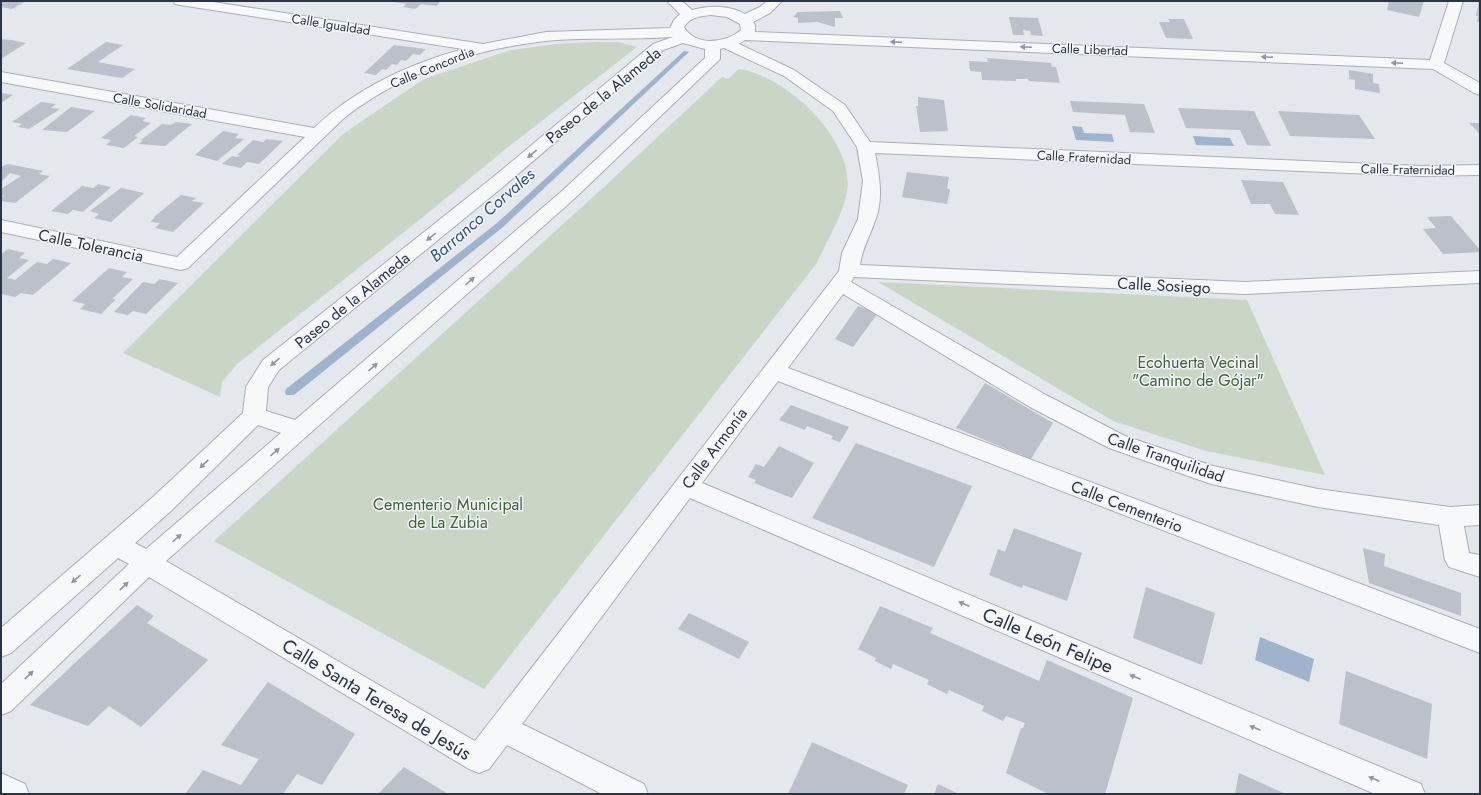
<svg xmlns="http://www.w3.org/2000/svg" width="1481" height="795" font-family="Jost,sans-serif">
<style>
.green{fill:#c9d6c5}
.water{fill:#9fb4cc}
.lines{fill:none;stroke-linecap:round;stroke-linejoin:round}
.stream{fill:#9fb4cc;fill-rule:evenodd}
.building{fill:#bbc0ca}
.minor-casing{stroke:#a9aeb7;stroke-width:2}
.minor{fill:#f7f8fa;fill-rule:evenodd}
.oneway{fill:#9196a0}
.labels{text-anchor:middle;stroke-width:3;stroke-linejoin:round;paint-order:stroke}
.far-street-label{font-size:13px;fill:#2b3445;stroke:#f4f6f9}
.street-label{font-size:16px;fill:#2b3445;stroke:#f4f6f9}
.park-label{font-size:16px;fill:#3f6138;stroke:#f4f6f9}
.water-label{font-size:17px;font-style:italic;fill:#34527a;stroke:#f4f6f9}
.near-street-label{font-size:19px;fill:#2b3445;stroke:#f4f6f9}
</style>
<rect width="100%" height="100%" fill="#e4e7ec"/>
<g class="green">
<path d="M598,42h20l19,5 -130,101 -84,69 -186,147 -15,18 -2,15 -97,-44 220,-219 81,-55 87,-29 45,-6z"/>
<path d="M739,69c47,6 117,72 108,123 -5,25 -20,48 -30,71l-333,426 -270,-148 391,-355 117,-109 6,2z"/>
<path d="M878,282l369,18 78,175 -119,-24 -93,-30z"/>
</g>
<g class="water">
<path d="M1072,126l10,1 2,6 28,1 2,8 -38,-2z"/>
<path d="M1193,136l37,2 4,8 -38,-1z"/>
<path d="M1260,637l54,22 -5,23 -54,-22z"/>
</g>
<g class="lines">
<path class="stream" d="M684,51l5,1 -186,175 -209,168h-8l-1,-3 1,-3 211,-166z"/>
</g>
<g class="building">
<path d="M1,1h25l-14,8 -11,-2z"/>
<path d="M396,1h45l-5,5 -15,-2 -6,5 -12,-2 3,-3 -12,-2z"/>
<path d="M1389,1h35l-5,16 -32,-7z"/>
<path d="M1479,1h1v21h-3l1,-6h-2z"/>
<path d="M840,11l3,7h-8v9l-18,-5 -19,1v-5l-5,-1 5,-5z"/>
<path d="M1009,17l29,1 5,18 -12,-1 -1,-4 -7,-1 1,5h-11z"/>
<path d="M1168,19h16l9,20 -27,-1 -7,-16h11z"/>
<path d="M1,39l10,1 15,3 -25,16z"/>
<path d="M106,42l17,3 -25,17 37,7 -13,9 -55,-9z"/>
<path d="M394,45l32,4 -6,6 -7,-1 -7,7 -5,-1 -4,5 -5,-1 -6,6 -4,-1 -6,6 -12,-2z"/>
<path d="M987,58l64,5 1,4h4l4,16 -31,-2 -1,-2h-12v2l-34,-1 -1,-8 -11,-1 -1,-10 19,1z"/>
<path d="M1349,70l24,4v9l6,1 1,9 -25,-4v-9l-6,-1z"/>
<path d="M1,93l12,2 -12,8z"/>
<path d="M918,97l26,3 4,31 -28,1 -4,-26h2z"/>
<path d="M1070,101l74,3 11,29 -25,-1 -5,-17 -52,-3z"/>
<path d="M41,102l15,2 -5,4 9,1 -31,20 -11,-2 4,-3 -10,-2z"/>
<path d="M71,107l24,4 -28,21 -25,-2z"/>
<path d="M1178,108l76,3 17,35 -24,-1 -7,-15 -54,-2z"/>
<path d="M1278,111l81,4 16,24 -85,-3z"/>
<path d="M131,115l15,3 -4,3 9,2 -17,13 4,1 -14,11 -18,-3 5,-5 -10,-2z"/>
<path d="M176,122l16,2 -27,22 -26,-2 4,-4h-2l21,-16 9,1z"/>
<path d="M1469,123h11v12l-3,-4z"/>
<path d="M223,131l16,3 -4,4 9,1 -27,22 -22,-6z"/>
<path d="M267,139l16,2 -24,23 -12,-2 -6,6 -19,-4 10,-8 5,1 3,-2h-3l16,-15 10,2z"/>
<path d="M8,164l35,7 -4,3 11,2 -35,27 -14,-2v-3l3,-2 -3,-1v-6l20,-13 -11,-3 -9,9v-15z"/>
<path d="M907,172l42,5 -2,11 3,2 -3,14 -45,-7z"/>
<path d="M1241,180l42,2 16,33 -24,-1 -5,-10h-19z"/>
<path d="M98,184l13,3 -28,25 -10,-2 -5,4 -17,-3 31,-25 11,2z"/>
<path d="M121,188l23,5 -33,29 -17,-4 5,-4 -9,-3z"/>
<path d="M181,195l15,3 -4,3 12,2 -31,29 -18,-4 5,-5 -10,-1 5,-5h-1z"/>
<path d="M1451,216l29,34v2l-37,2 -20,-25 13,-1 -9,-11z"/>
<path d="M8,249l17,4 -6,5 10,2 -22,18 8,2 22,-18 10,2 6,-5 18,4 -38,32 -12,-2 -6,4 -14,-3v-40z"/>
<path d="M109,268l18,4 -5,5 11,2 -21,20h4l-15,15 -21,-5 5,-5 -13,-3z"/>
<path d="M160,279l18,4 -32,31 -13,-3 -5,4 -14,-3 29,-30 11,2z"/>
<path d="M858,306l20,7 -25,34 -18,-8z"/>
<path d="M985,383l68,40 -22,36 -75,-31z"/>
<path d="M791,405l58,22 -9,15 -9,-3 2,-3 -26,-10 -2,4 -26,-10z"/>
<path d="M856,443l116,43 -38,81 -122,-49z"/>
<path d="M779,446l35,17 -22,35 -38,-15 2,-3 -8,-3 8,-13 8,3z"/>
<path d="M1014,528l68,25 -15,48 -44,-16 -1,3 -33,-13 9,-26 7,3z"/>
<path d="M1363,548l22,6 -1,12 77,27v23l-92,-33z"/>
<path d="M1146,587l69,26 -13,52 -69,-27z"/>
<path d="M137,605l17,11 -7,7 61,37 -67,67 -32,-21 -21,20 -58,-21z"/>
<path d="M880,606l53,22 -3,5 109,48 8,-21 86,38 -28,96h-57l-42,-21 15,-45h2l2,-5 -19,-7 -3,5 -21,-10 2,-5 -35,-16 -2,4 -20,-10 2,-4 -36,-16 -2,5 -16,-8 1,-3 -18,-9z"/>
<path d="M689,613l60,29 -10,17 -61,-30z"/>
<path d="M1346,671l86,33 -5,55 -88,-35z"/>
<path d="M268,682l87,52 -33,51 -25,-11 -14,20h-98l18,-24 38,15 18,-26 -38,-14z"/>
<path d="M812,742l96,43 -4,9h-116z"/>
<path d="M404,767l44,27h-70z"/>
<path d="M1239,773l40,18 7,3h-51z"/>
<path d="M938,784l21,10h-25z"/>
</g>
<g class="lines">
<g class="minor-casing">
<g id="minor">
<path d="M173,1h34l276,43 63,-12 124,-4 4,-8 6,-6 -13,-13h15l10,9c17,-5 37,-5 53,4l15,-7 7,-6h15l-12,12 -17,9 2,3v7l675,28 19,-59h14l-19,62 36,20v12l-6,-2 -41,-24 -688,-29 -6,4 55,26 51,35 25,37 551,24 59,-1v10l-59,1 -546,-23c4,21 9,46 0,68 -5,15 -13,28 -15,44l385,17 235,-11v12l-235,11 -391,-17 -3,5 195,113 79,41 88,30 105,23 132,18 30,-2v20l-16,1 5,27 11,2v22l-31,-10 -4,-7 -6,-35 -121,-18 -107,-23 -102,-36 -79,-41 -187,-113 -55,74 692,261v24l-702,-272 -76,102 719,301 4,10h-50l-685,-296 -168,226 122,60 4,10h-46l-95,-49 -18,24 -10,4 -10,-4 -320,-192 -138,134 -10,4v-31l128,-120 -11,-6 -107,95 -10,4v-29l153,-132 89,-83 3,-26 17,-27 229,-182 161,-134 20,-7c-42,3 -85,0 -128,4 -71,8 -146,33 -202,78l-155,149 -7,2 -180,-38v-12l176,37 128,-120 -304,-55v-10l313,56c41,-39 95,-64 149,-79l-283,-44 -5,-1zM711,15l16,2 13,7 1,6c-15,13 -46,17 -57,-3 6,-10 17,-11 27,-12zM683,43l22,6v9l-143,133 -267,229 -29,-9 2,-24 11,-17 225,-184 159,-136zM724,48l60,28 49,35 24,36 6,34 -5,38 -16,34 -3,18 -364,470 -309,-180 408,-362 143,-137 3,-3v-10zM258,425l23,8 -135,116 -11,-6 37,-33z"/>
<path d="M1,773l24,11 4,10h-28z"/>
</g>
</g>
<use href="#minor" class="minor"/>
</g>
<defs><path id="oneway-solid" d="M-6-.8H1V-3.2L6.5 0L1 3.2V.8H-6Z"/></defs>
<g class="oneway">
<use href="#oneway-solid" transform="translate(896 42) rotate(-178)"/>
<use href="#oneway-solid" transform="translate(1026 47) rotate(-178)"/>
<use href="#oneway-solid" transform="translate(1267 57) rotate(-177)"/>
<use href="#oneway-solid" transform="translate(1397 63) rotate(-177)"/>
<use href="#oneway-solid" transform="translate(532 154) rotate(140)"/>
<use href="#oneway-solid" transform="translate(431 237) rotate(141)"/>
<use href="#oneway-solid" transform="translate(470 281) rotate(-41)"/>
<use href="#oneway-solid" transform="translate(275 362) rotate(139)"/>
<use href="#oneway-solid" transform="translate(373 367) rotate(-41)"/>
<use href="#oneway-solid" transform="translate(275 452) rotate(-41)"/>
<use href="#oneway-solid" transform="translate(204 464) rotate(136)"/>
<use href="#oneway-solid" transform="translate(177 538) rotate(-41)"/>
<use href="#oneway-solid" transform="translate(76 579) rotate(139)"/>
<use href="#oneway-solid" transform="translate(124 586) rotate(-44)"/>
<use href="#oneway-solid" transform="translate(964 604) rotate(-157)"/>
<use href="#oneway-solid" transform="translate(29 675) rotate(-44)"/>
<use href="#oneway-solid" transform="translate(1135 677) rotate(-157)"/>
<use href="#oneway-solid" transform="translate(1255 728) rotate(-157)"/>
<use href="#oneway-solid" transform="translate(1374 779) rotate(-157)"/>
</g>
<g class="labels">
<g class="far-street-label">
<text transform="translate(331 24) rotate(9)" y="5">Calle Igualdad</text>
<text transform="translate(1090 49) rotate(2)" y="5">Calle Libertad</text>
<text transform="translate(432 67) rotate(-22)" y="5">Calle Concordia</text>
<text transform="translate(160 105) rotate(10)" y="5">Calle Solidaridad</text>
<text transform="translate(1084 157) rotate(3)" y="5">Calle Fraternidad</text>
<text transform="translate(1408 169) rotate(1)" y="5">Calle Fraternidad</text>
</g>
<g class="street-label">
<text transform="translate(603 95) rotate(-39)" y="6">Paseo de la Alameda</text>
<text transform="translate(91 245) rotate(12)" y="6">Calle Tolerancia</text>
<text transform="translate(1164 285) rotate(3)" y="6">Calle Sosiego</text>
<text transform="translate(352 300) rotate(-39)" y="6">Paseo de la Alameda</text>
<text transform="translate(714 448) rotate(-53)" y="6">Calle Armonía</text>
<text transform="translate(1166 457) rotate(19)" y="6">Calle Tranquilidad</text>
<text transform="translate(1127 506) rotate(21)" y="6">Calle Cementerio</text>
</g>
<g class="park-label">
<text x="1198" y="368">Ecohuerta Vecinal<tspan x="1198" dy="18">"Camino de Gójar"</tspan></text>
<text x="448" y="510">Cementerio Municipal<tspan x="448" dy="18">de La Zubia</tspan></text>
</g>
<g class="water-label">
<text transform="translate(482 215) rotate(-41)" y="6">Barranco Corvales</text>
</g>
<g class="near-street-label">
<text transform="translate(1048 640) rotate(23)" y="7">Calle León Felipe</text>
<text transform="translate(377 699) rotate(31)" y="7">Calle Santa Teresa de Jesús</text>
</g>
</g>
<rect width="1481" height="795" fill="none" stroke="#2b3445" stroke-width="4"/>
</svg>
